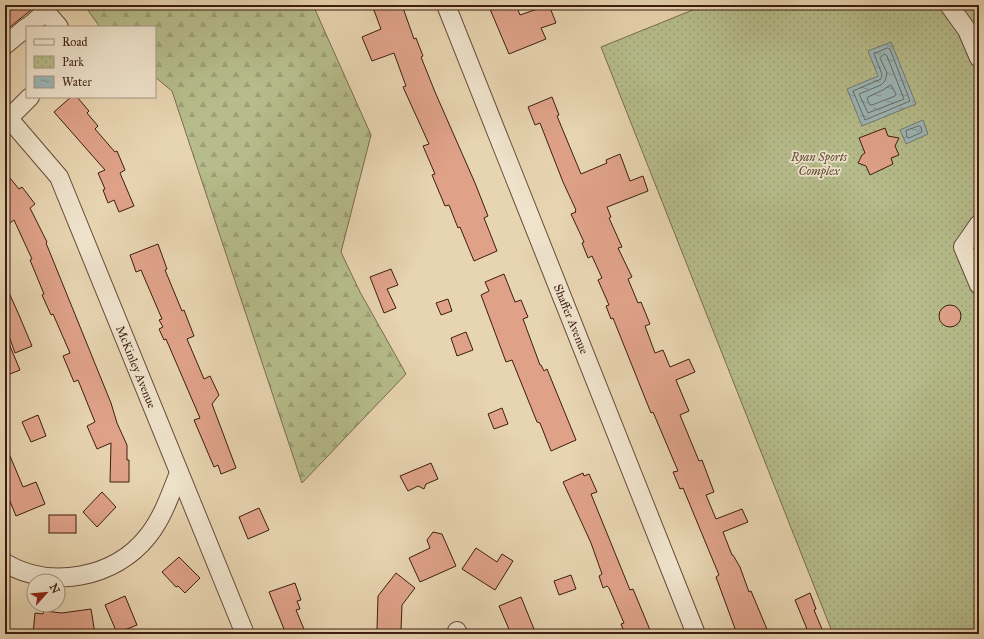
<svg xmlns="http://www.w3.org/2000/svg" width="984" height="639" font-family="'IM FELL Great Primer',serif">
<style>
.forest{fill:url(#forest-firs);stroke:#7a6c4e}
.park{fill:url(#park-dots);stroke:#7a6c4e}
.water{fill:url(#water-ripples);stroke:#757974}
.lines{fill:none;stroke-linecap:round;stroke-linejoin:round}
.shore{stroke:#6c6a64;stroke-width:1}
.building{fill:#dfa289;stroke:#3d1d11}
.minor-casing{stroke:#684b39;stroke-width:20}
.minor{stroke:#efe3cc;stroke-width:18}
.labels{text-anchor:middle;stroke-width:3.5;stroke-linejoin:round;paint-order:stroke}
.park-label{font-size:12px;font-style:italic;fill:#5b4530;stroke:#efe3cc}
.street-label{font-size:12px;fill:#3d1d11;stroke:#efe3cc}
</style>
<defs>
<pattern id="forest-firs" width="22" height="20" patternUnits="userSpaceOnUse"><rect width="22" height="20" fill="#b6bc8b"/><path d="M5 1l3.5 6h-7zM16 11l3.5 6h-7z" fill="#9da177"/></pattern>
<pattern id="park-dots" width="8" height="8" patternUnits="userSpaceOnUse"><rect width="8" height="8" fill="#b6bc8b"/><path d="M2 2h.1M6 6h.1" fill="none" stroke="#9da177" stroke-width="1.8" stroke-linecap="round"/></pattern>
<pattern id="water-ripples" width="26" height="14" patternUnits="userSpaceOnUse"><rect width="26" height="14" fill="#9bb6b6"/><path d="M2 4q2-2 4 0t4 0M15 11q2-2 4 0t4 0" fill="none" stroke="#809393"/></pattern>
</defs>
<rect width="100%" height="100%" fill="#e7d4b0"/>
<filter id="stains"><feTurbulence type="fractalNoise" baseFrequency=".005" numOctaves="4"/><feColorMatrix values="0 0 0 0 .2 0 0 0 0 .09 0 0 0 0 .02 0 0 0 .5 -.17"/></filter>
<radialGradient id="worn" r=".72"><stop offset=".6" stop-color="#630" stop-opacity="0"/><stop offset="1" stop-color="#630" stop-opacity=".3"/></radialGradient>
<path class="forest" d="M84,5h229l58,130 -30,117 19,40 46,82 -104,109 -130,-392 -17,-14v-50h-55z"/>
<path class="park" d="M705,5h274v629h-146l-232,-587z"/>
<g class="water">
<path d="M891,42l25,62 -54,22 -15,-37 31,-13 -10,-25z"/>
<path d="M923,120l5,14 -22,10 -6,-14z"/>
</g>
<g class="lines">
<g class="shore">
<path d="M888,48l2,1 20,52 -45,19 -12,-29 28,-12 1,-5 -8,-20z"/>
<path d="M885,54l2,2 17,43 -36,14 -9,-19 22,-9 4,-4 2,-8 -7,-15z"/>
<path d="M891,85l5,9 -1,2 -23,9h-2l-3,-6 1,-2 15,-7z"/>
<path d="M919,126l2,1 1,5 -13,6 -2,-1 -1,-6z"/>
</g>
</g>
<g class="building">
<path d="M15,5h12l4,5 -26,21v-18z"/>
<path d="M372,5h30l12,34 2,-1 7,18 -2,1 14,35 40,91 13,33 -4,2 13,33 -23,10 -14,-34 -2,1 -9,-23 -4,1 -13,-31 3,-1 -12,-28 6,-2 -26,-57 3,-1 -12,-33 -22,8 -10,-24 19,-8z"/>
<path d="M501,5h15l4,10 29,-10 7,18 -15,5 5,11 -37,15 -19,-45z"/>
<path d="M71,97h6l12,14 -2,2 11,13 -3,3 20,23 2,-1 8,19 -5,3 14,33 -15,6 -5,-12 -6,3 -5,-13 2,-1 -7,-16 7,-3 -51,-58z"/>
<path d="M552,97l7,18 -2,1 24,58 26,-11 -1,-3 14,-6 10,27 13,-5 5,15 -41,16 4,10 -2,1 13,29 -4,1 14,29 -4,2 10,24 3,-1 9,22 -5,2 10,27 8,-3 7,17 19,-8 6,13 -19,8 13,31 -9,4 19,46 3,-1 12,32 -8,3 10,24 26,-10 6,13 -25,10 9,23h1l7,12 9,25 2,-1 18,43h-32l-21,-57 3,-2 -36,-87 -3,1 -7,-17 5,-1 -25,-59 -2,1 -38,-95 -2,1 -5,-13 3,-1 -11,-25 4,-2 -10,-22 -4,2 -6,-15 2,-1 -13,-28 5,-2 -1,-1 1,-1 -13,-28 -23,-59 -5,2 -7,-18z"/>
<path d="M885,128l3,8 11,2 -4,8 4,9 -8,3 2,6 -23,11 -4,-9 -8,-3 4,-8 3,-2 -6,-15z"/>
<path d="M5,172l14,17 3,-2 13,17 -5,4 17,34 -1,1 65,160 6,20 10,22v15h2v22h-19l1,-39 -14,6 -10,-23 8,-4 -17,-42 -4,2 -11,-26 7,-3 -17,-39 -2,1 -9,-20 2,-1 -14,-34 2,-1 -18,-39 -9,7z"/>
<path d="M158,244l9,25 -2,1 17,41 2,-1 10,26 -7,3 17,40 6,-3 9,19 -7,9 24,64 -15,6 -3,-9 -4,2 -20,-47 6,-2 -34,-79 -2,1 -5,-11 4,-2 -4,-7 3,-1 -21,-49 -5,2 -6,-17z"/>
<path d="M391,269l7,16 -11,4 9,19 -12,5 -14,-36z"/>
<path d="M504,274l11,28 6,-2 7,17 -5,2 17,46h1l3,6 3,-2 29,71 -25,11 -11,-28 -3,-1 -25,-62 -6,2 -25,-67 8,-4 -4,-9z"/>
<path d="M5,284l14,31 13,31 -17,7 -10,-28z"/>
<path d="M448,299l4,12 -11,4 -5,-12z"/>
<circle cx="950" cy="316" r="11"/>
<path d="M466,332l7,18 -16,6 -6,-18z"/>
<path d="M5,334l15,36 -15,6z"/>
<path d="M502,408l6,16 -14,5 -6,-15z"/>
<path d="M38,415l8,21 -15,6 -9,-20z"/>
<path d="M5,444l18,43 13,-5 9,22 -29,12 -11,-27z"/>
<path d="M431,463l7,16 -12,5 -2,5 -6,-3 -10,5 -8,-15z"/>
<path d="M583,473l1,3 5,-2 8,18 -6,2 39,96 3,-1 17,41 -10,4h-15l-4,-10 3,-1 -15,-35 -2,-2 -4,2 -4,-12 3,-2 -11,-31 -28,-61z"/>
<path d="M102,492l14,15 -19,20 -14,-15z"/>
<path d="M259,508l10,22 -21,9 -9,-22z"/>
<rect x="49" y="515" width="27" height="18"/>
<path d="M433,532l9,2 14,32 -36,16 -11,-24 21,-10 -3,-8z"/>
<path d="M476,548l21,14 5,-8 11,7 -18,29 -33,-21z"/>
<path d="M179,557l21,21 -15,15 -7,-7 -2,1 -14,-15z"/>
<path d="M396,573l19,15 -13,17 -1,25h-24l1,-34z"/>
<path d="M571,575l5,14 -17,6 -5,-14z"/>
<path d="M295,583l6,17 -4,1 3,8 -4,1 10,24h-20l-17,-42z"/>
<path d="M810,593l6,16 -2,1 10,24h-15l-14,-34z"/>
<path d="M125,596l12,29 -20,8 -12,-28z"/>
<path d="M521,597l15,37h-25l-12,-28z"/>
<path d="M91,609l4,25h-62l2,-21 8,1 1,-3 18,2z"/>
</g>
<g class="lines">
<g class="minor-casing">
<g id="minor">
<path d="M446,5l250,629"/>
<path d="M949,5l18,25 12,28"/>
<path d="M28,27l14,-12 5,-2 12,14"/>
<path d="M5,45l22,-18"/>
<path d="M5,114l54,63 186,457"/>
<path d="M9,118l21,-21"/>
<path d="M979,224l-16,23 16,38"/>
<path d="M5,563c46,27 110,15 143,-27 15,-19 22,-41 31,-63"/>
<path d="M457,631l1,3"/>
</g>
</g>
<use href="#minor" class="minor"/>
</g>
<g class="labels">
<g class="park-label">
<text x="819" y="161">Ryan Sports<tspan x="819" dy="14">Complex</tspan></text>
</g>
<g class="street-label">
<text transform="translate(571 319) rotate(68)" y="4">Shaffer Avenue</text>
<text transform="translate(136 367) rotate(68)" y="4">McKinley Avenue</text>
</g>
</g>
<rect width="984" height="639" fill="none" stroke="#e7d4b0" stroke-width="20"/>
<rect x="6" y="6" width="972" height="627" fill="none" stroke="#3d1d11" stroke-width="2"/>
<rect x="10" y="10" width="964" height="619" fill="none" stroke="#3d1d11"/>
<rect x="26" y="26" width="130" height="72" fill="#efe3cc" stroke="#a89481"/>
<rect x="34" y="39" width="20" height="6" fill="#efe3cc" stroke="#a89481"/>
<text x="62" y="46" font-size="12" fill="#3d1d11">Road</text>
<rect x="34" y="56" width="20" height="12" fill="url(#park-dots)" stroke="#a89481"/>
<text x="62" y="66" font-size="12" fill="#3d1d11">Park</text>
<rect x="34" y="76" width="20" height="12" fill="url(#water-ripples)" stroke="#a89481"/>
<text x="62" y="86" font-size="12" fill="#3d1d11">Water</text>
<g transform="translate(46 593) rotate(63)"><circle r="19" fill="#efe3cc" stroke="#a89481"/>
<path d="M0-3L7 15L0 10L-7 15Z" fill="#8f2418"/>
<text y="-6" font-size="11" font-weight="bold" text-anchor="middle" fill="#3d1d11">N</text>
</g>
<rect width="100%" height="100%" filter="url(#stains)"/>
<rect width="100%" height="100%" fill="url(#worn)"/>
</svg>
